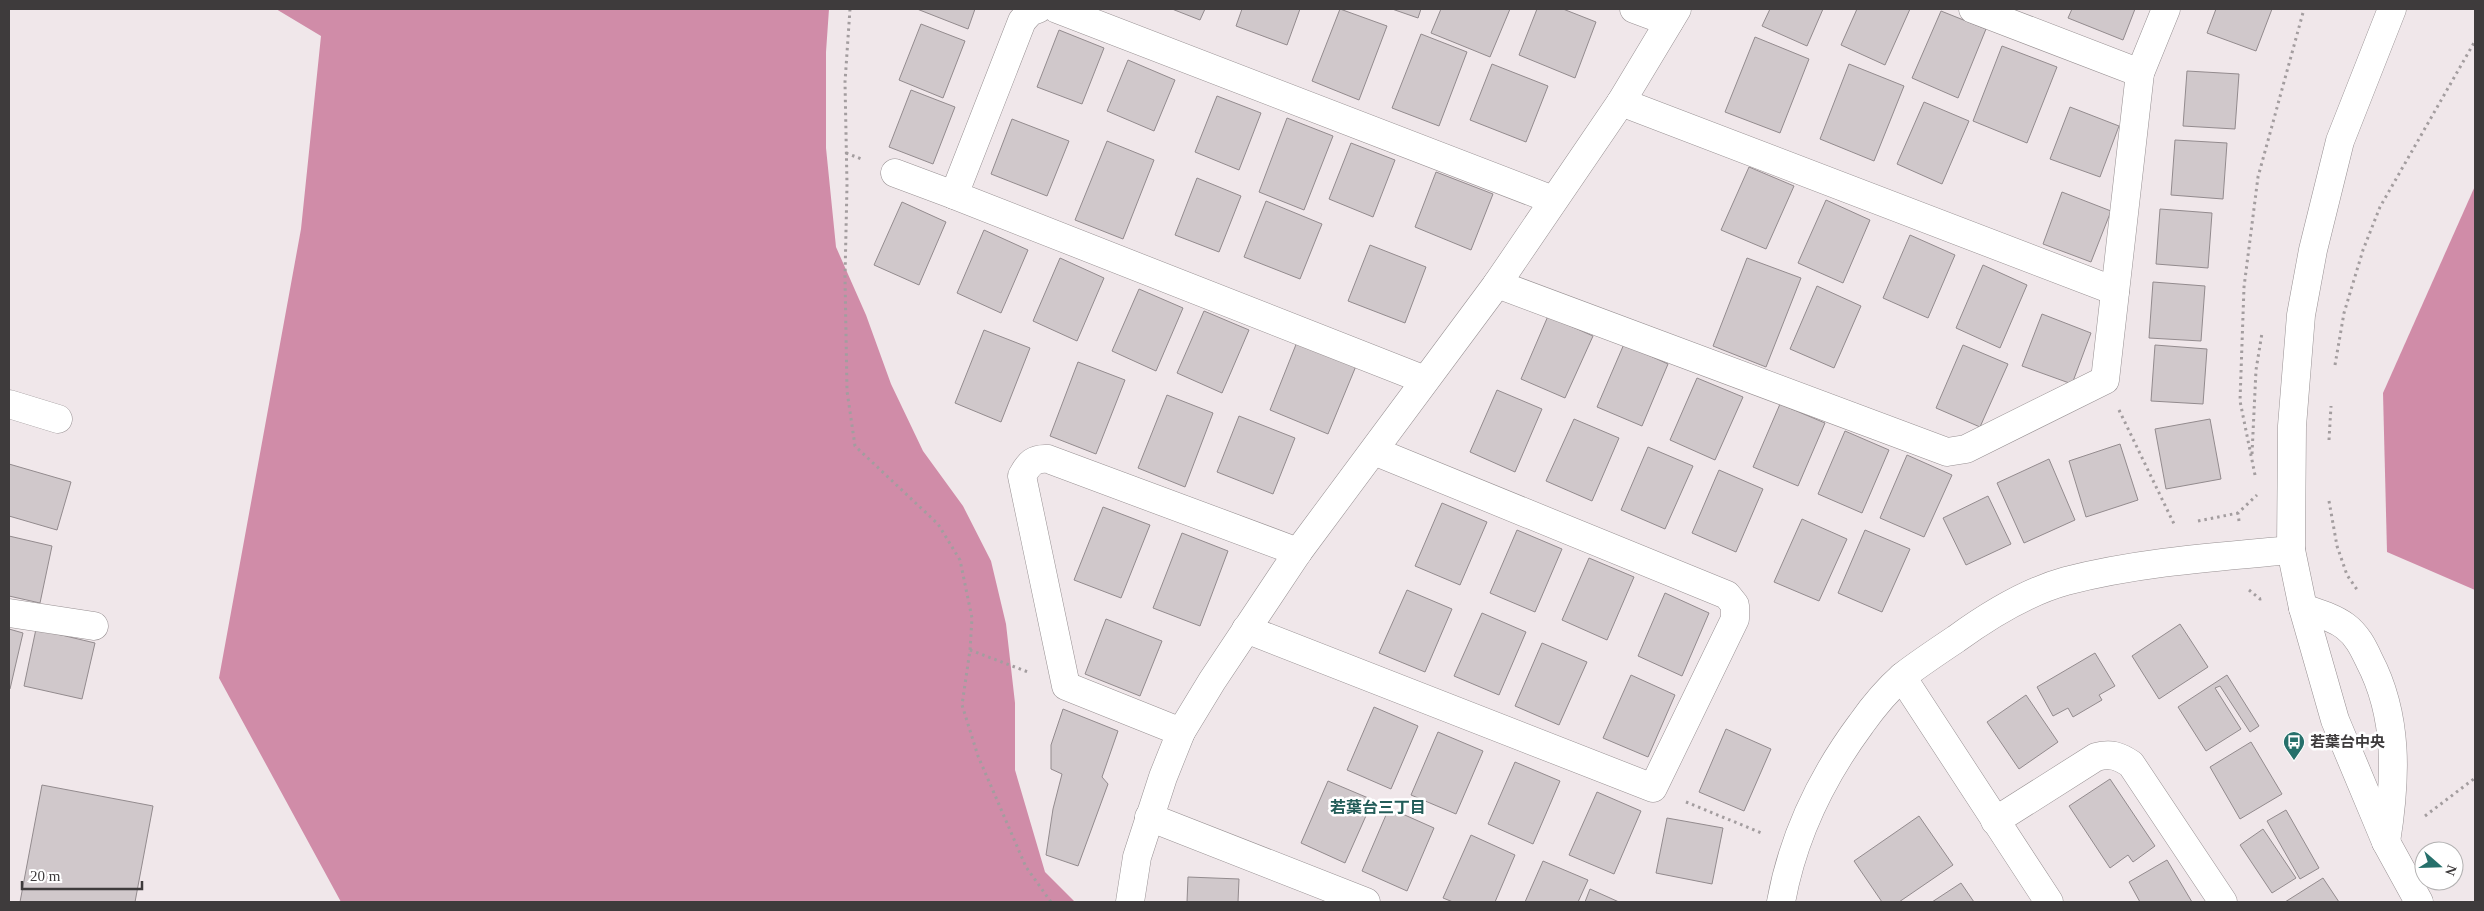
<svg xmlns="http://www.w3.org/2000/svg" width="2484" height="911" font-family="'Times New Roman','Noto Sans JP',serif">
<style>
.forest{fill:#d08ca8}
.building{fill:#d0c8cb;stroke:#938b8e}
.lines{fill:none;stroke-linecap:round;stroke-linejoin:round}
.minor-casing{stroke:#989193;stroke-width:29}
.path{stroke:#a39d9f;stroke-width:3;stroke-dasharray:2.5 4;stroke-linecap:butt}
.minor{stroke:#fff;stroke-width:28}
.labels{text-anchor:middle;stroke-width:5;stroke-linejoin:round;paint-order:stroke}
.poi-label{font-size:15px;font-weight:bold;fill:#3e3b3c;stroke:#fff;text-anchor:start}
.neighbourhood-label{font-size:16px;font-weight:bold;fill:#225c58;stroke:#fff}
</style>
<rect width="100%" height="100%" fill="#f0e7ea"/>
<g class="forest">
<path d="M276,9h553l-3,43v96l10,99 30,68 25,69 32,67 40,55 28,55 15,63 9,79v67l30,102 30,30h-734l-122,-224 82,-449 20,-193z"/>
<path d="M2475,186v404l-88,-38 -4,-159z"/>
</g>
<g class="building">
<path d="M917,9h58l-7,20z"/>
<path d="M1172,9h33l-5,11z"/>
<path d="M1242,9h58l-13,36 -51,-19z"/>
<path d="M1340,9l47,17 -28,74 -47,-19z"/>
<path d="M1392,9h29l-3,9z"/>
<path d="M1441,9h69l-20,48 -59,-24z"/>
<path d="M1537,9h26l33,13 -21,56 -56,-23z"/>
<path d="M1770,9h53l-16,37 -45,-20z"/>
<path d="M1857,9h53l-25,56 -44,-20z"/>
<path d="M2072,9h63l-12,31 -55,-22z"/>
<path d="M2216,9h56l-16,42 -49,-18z"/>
<path d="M1941,11l45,18 -28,69 -46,-20z"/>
<path d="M921,24l44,17 -22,57 -44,-18z"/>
<path d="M1059,30l45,18 -22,56 -45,-17z"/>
<path d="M1421,34l46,18 -28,74 -47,-18z"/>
<path d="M1755,37l54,22 -29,74 -55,-21z"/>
<path d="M2002,46l55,21 -30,76 -54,-22z"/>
<path d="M1128,60l47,20 -21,51 -47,-20z"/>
<path d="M1492,64l56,22 -22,56 -56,-22z"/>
<path d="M1849,64l55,22 -30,75 -54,-22z"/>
<path d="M2187,71l52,3 -4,55 -52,-3z"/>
<path d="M911,90l44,17 -22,57 -44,-17z"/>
<path d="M1217,96l44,17 -22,57 -44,-18z"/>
<path d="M1924,102l45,19 -27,63 -45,-20z"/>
<path d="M2070,107l49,19 -19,51 -50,-18z"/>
<path d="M1287,118l46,18 -29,74 -45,-18z"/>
<path d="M1012,119l57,22 -22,55 -56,-22z"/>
<path d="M2175,140l52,3 -4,56 -52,-4z"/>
<path d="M1107,141l47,19 -31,79 -48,-19z"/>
<path d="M1351,143l44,17 -22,57 -44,-18z"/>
<path d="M1749,167l45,19 -28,63 -45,-19z"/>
<path d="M1436,172l57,22 -22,56 -56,-23z"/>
<path d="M1197,178l44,18 -22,56 -44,-17z"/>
<path d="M2062,192l49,19 -20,51 -48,-18z"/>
<path d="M1826,200l44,20 -27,63 -45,-20z"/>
<path d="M1266,201l56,23 -22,55 -56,-22z"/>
<path d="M902,202l44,20 -27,63 -45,-20z"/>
<path d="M2160,209l52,4 -4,55 -52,-4z"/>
<path d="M984,230l44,20 -27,63 -44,-20z"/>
<path d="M1910,235l45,20 -27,63 -45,-20z"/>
<path d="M1370,245l56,22 -21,56 -57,-22z"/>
<path d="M1060,258l44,20 -27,63 -44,-20z"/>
<path d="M1747,258l54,20 -35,89 -53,-21z"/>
<path d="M1983,265l44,20 -27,63 -44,-20z"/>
<path d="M2153,282l52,4 -4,55 -52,-3z"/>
<path d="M1817,286l44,20 -27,62 -44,-19z"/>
<path d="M1139,289l44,19 -27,63 -44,-20z"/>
<path d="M1204,311l45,19 -27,63 -45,-20z"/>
<path d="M2042,314l49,19 -19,51 -50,-18z"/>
<path d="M1548,316l45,20 -28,62 -44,-19z"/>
<path d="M984,330l46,18 -29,74 -46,-19z"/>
<path d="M1297,342l59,24 -28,68 -58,-24z"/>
<path d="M1624,344l44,20 -26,62 -45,-19z"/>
<path d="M1963,345l45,19 -28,63 -44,-19z"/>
<path d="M2155,345l52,4 -4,55 -52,-3z"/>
<path d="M1078,362l47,18 -29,74 -46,-18z"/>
<path d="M1697,378l46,19 -28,63 -45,-20z"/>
<path d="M1497,390l45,19 -27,63 -45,-20z"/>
<path d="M1167,395l46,18 -28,74 -47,-19z"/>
<path d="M1780,404l45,19 -27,63 -45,-19z"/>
<path d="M1239,416l56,22 -22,56 -56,-22z"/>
<path d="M1574,419l45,19 -27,63 -46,-20z"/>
<path d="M2210,419l11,60 -55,10 -11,-60z"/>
<path d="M1845,431l44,19 -27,63 -44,-19z"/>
<path d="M2120,444l18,56 -52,17 -17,-56z"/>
<path d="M1648,447l45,19 -28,63 -44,-19z"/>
<path d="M1907,455l45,20 -28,62 -44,-19z"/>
<path d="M2049,459l26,61 -51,23 -27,-60z"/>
<path d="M9,464l62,18 -14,48 -48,-14z"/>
<path d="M1719,470l44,19 -27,63 -44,-19z"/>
<path d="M1988,496l23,48 -45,21 -23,-47z"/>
<path d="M1442,503l45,19 -27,63 -45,-19z"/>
<path d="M1103,507l47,18 -29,73 -47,-18z"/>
<path d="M1802,519l45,20 -28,62 -45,-19z"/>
<path d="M1517,530l45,19 -27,63 -45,-19z"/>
<path d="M1865,530l45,19 -28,63 -44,-19z"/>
<path d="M1182,533l46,18 -28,75 -47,-18z"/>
<path d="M9,536l43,10 -12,57 -31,-7z"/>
<path d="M1589,558l45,19 -27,63 -45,-20z"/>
<path d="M1407,590l45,19 -27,63 -46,-19z"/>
<path d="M1665,593l44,20 -27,63 -44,-20z"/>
<path d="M1482,613l44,19 -27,63 -45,-19z"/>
<path d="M1106,619l56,22 -22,55 -55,-22z"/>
<path d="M2180,624l28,43 -49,32 -27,-43z"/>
<path d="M9,629l14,4 -13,56h-1z"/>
<path d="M36,629l59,14 -13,56 -58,-13z"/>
<path d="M1542,643l45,19 -28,63 -44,-19z"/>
<path d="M2095,653l20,33 -16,9 3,5 -29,17 -5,-9 -15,8 -16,-29z"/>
<path d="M1631,675l44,20 -27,62 -45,-19z"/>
<path d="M2227,675l32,51 -9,6 -30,-46 -5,2 26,41 -35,22 -28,-44z"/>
<path d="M2026,695l32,47 -39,27 -32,-47z"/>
<path d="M1374,707l44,19 -27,63 -44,-19z"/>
<path d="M1063,709l55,22 -16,46 6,7 -30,82 -32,-11 7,-46 9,-35 -11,-5v-24z"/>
<path d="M1726,729l45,20 -27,62 -45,-19z"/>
<path d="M1438,732l45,19 -27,63 -45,-19z"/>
<path d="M2251,742l31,52 -42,25 -30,-52z"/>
<path d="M1515,762l45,19 -27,63 -45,-20z"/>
<path d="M2110,779l45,67 -22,16 -5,-7 -18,13 -41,-62z"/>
<path d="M1328,781l45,19 -28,63 -44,-20z"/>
<path d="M42,785l111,21 -18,96h-115z"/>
<path d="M1597,792l44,19 -27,63 -45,-19z"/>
<path d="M1389,808l45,20 -27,63 -45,-20z"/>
<path d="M2286,810l33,58 -19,11 -33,-58z"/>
<path d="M1919,816l34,49 -54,37h-17l-28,-41z"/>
<path d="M1667,818l56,10 -11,56 -56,-11z"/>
<path d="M2263,829l33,49 -24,15 -32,-48z"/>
<path d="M1471,835l44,20 -20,47h-42l-10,-4z"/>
<path d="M2167,860l25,42h-52l-11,-20z"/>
<path d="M1543,861l45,19 -10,22h-53z"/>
<path d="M1188,877l51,2 -1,23h-51z"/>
<path d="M2323,878l16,24h-54z"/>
<path d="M1961,883l13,19h-42z"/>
<path d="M1590,889l29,13h-34z"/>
</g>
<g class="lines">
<g class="minor-casing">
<g id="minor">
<path d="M1038,9l-8,3 -8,9 -68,174 471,185"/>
<path d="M1057,9l496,191"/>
<path d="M1634,9l35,13"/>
<path d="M1973,9l167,64"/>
<path d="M2392,9l-52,132 -27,109 -12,65 -9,111 -1,124 12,58 32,112 51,122 33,60"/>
<path d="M1621,102l494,189"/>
<path d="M895,173l59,22"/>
<path d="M1497,284l450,168 19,-3 139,-69 35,-307 26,-64"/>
<path d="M9,404l49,15"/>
<path d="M2303,608c14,5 30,9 42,18 12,9 18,21 24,34 30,57 27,120 17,182"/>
<path d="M9,613l85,13"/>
<path d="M1246,629l407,159 82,-169v-14l-8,-10 -353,-144"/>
<path d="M1902,677l147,225"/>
<path d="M1181,732l-115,-46 -44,-210c7,-13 12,-18 26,-17l250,93"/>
<path d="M1149,817l217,85"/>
<path d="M1995,821l101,-64c15,-4 23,-1 35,7l92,138"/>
<path d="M1130,902l7,-45 26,-80 18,-45 31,-51 86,-129 199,-268 124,-182 56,-93"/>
<path d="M1781,902c12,-66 40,-124 80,-178 12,-17 26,-34 42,-48 17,-13 35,-25 53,-37 33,-24 70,-47 110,-58 74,-19 149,-24 225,-31"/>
</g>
</g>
<g class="path">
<path d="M850,9l-5,73 2,103 -2,92 2,114 8,55 83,78 22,36 12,58 -2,32 -8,55 16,51 48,111 25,35"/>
<path d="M846,153l18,7"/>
<path d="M2335,365l9,-52 19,-63 17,-43 95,-166"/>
<path d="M2119,410l56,116"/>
<path d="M2329,440l2,-34"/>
<path d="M2252,454l4,-84 6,-37"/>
<path d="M2255,475l-15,-74 4,-114 14,-110 46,-168"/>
<path d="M2329,501l8,45 10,29 11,16"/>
<path d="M2198,521l40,-8"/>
<path d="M2239,521l-1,-8 19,-18"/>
<path d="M2249,590l11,9 5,-1"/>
<path d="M970,650l58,22"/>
<path d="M1686,802l78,32"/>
<path d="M2425,816l50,-38"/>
</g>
<use href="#minor" class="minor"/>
</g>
<defs>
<g id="bus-pin" transform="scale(1.125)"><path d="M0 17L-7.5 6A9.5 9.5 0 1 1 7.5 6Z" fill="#26706b" stroke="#fff"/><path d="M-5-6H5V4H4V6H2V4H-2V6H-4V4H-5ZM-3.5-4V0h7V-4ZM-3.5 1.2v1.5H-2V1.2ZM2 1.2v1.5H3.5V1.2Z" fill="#fff"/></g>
</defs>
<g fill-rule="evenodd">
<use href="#bus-pin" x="2294" y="742"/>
</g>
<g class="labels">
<g class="poi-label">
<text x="2310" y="747">若葉台中央</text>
</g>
<g class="neighbourhood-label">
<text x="1378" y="813">若葉台三丁目</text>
</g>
</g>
<rect width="2484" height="911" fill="none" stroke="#3e3b3c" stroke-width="20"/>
<g transform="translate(2439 866) rotate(110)"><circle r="24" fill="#ffffff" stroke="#b2b1b1"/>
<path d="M0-4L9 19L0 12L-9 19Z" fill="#26706b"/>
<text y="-8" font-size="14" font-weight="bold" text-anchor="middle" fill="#3e3b3c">N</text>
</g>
<path d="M22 881v8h120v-8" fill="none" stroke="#3e3b3c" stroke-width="2.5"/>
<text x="30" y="881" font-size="15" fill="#3e3b3c" stroke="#ffffff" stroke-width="4" paint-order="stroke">20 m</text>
</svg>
